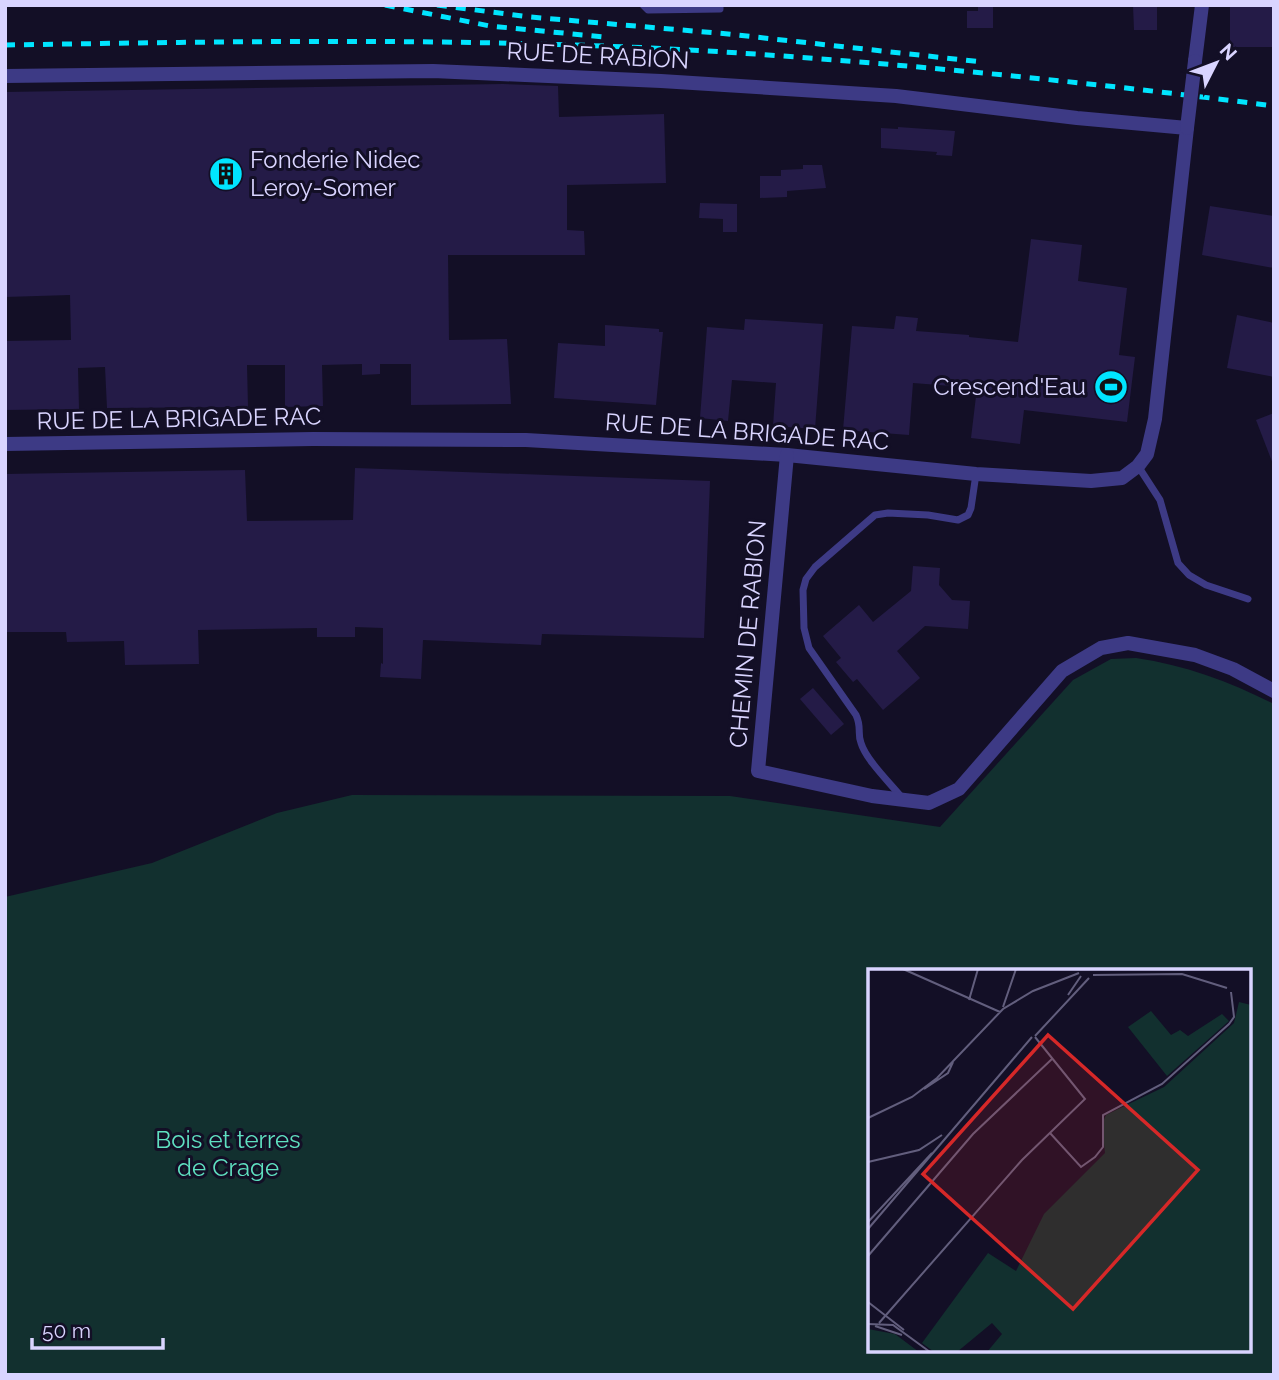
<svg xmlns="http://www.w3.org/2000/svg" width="1279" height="1380" font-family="Raleway,sans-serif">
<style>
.green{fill:#12302f;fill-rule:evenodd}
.building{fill:#241b47}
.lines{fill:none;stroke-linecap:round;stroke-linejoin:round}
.lane{stroke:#3d3a85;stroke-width:7}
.street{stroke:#3d3a85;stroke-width:14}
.rail{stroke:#00e5ff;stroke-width:5;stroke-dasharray:10 9;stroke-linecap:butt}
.street-bridge{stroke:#3d3a85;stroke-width:14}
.labels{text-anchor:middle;stroke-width:6;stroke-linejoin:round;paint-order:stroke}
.street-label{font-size:24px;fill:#d9d4ff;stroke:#130f26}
.poi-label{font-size:24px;fill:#d9d4ff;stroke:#130f26;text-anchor:start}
.park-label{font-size:24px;fill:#5fe0c0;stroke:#130f26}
.inset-road{fill:none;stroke:#625e7d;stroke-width:2}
.view{fill:#d62828;fill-opacity:0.15;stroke:#d62828;stroke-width:3.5}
.inset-edge{fill:none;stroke:#d9d4ff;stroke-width:3.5}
</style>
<rect width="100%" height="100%" fill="#130f26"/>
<path class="green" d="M1136,658c49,7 94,24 138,46v671h-1269v-478l147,-34 125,-50 75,-18 378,1 210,31 133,-147 38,-21zM870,970h379v380h-379z"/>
<g class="building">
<path d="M978,5h15v23h-26v-17h11z"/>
<path d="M1133,5h24v25h-23z"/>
<rect x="1230" y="5" width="44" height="42"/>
<path d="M503,84l55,2 1,31 105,-3 2,69 -99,2v45l17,1 1,24h-137l1,85 58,-1 4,65 -100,1v-41h-31v10l-18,1v-11l-40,1 1,41 -38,1v-42h-38l1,42 -141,1 -2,-41 -27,1 1,41 -74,1v-69l66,-1 -1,-45 -65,2v-205z"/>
<path d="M898,127l57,4 -3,25 -16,-1 1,-3 -56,-4v-20l17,1z"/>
<path d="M803,165h19l4,23 -39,3v6l-27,1v-22h21v-6l22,-1z"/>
<path d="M700,203l37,1v28h-14v-13l-24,-1z"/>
<path d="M1210,206l64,10v52l-72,-13z"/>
<path d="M1031,239l51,6 -4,36 49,7 -8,67 16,2 -8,65 -103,-12 -4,34 -49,-6 6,-50 -64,-5 -4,52 -66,-5 9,-104 42,3 2,-13 22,2 -2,13 53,4v2l49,5z"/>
<path d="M1237,315l37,8v54l-47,-9z"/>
<path d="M745,319l78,5 -8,105 -42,-3 3,-43 -44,-3 -4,41 -28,-3 7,-91 37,3z"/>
<path d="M605,325l54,4v3h4l-7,73 -102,-7 4,-55 47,3z"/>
<path d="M1274,413v50l-1,1 -17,-44z"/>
<path d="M355,468l355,13 -6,157 -162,-4 -1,11 -118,-5 -2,39 -41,-2 1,-14 2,1v-36l-28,-1v10h-38v-9l-119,2 1,34 -74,1 -1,-24 -57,1 -1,-10h-61v-158l240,-4 2,51 106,-1z"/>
<path d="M913,566l27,2 -1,17 13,15 18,1 -2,28 -43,-3 -28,25 23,27 -37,32 -26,-31 -4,3 -17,-20 5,-4 -18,-22 36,-31 14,17 38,-31z"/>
<path d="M813,688l31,36 -13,11 -31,-36z"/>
</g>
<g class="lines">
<g class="lane">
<path d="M643,5l5,5 72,-1v-4"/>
<path d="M1138,466l22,34 18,63 11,12 17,10 42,14"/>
<path d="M903,799c-12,-15 -37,-39 -42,-56 -4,-10 1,-15 -5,-28l-47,-67 -5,-20 -1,-38 3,-11 9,-12 60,-52 13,-2 40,2 30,5 10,-5 3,-7 5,-34"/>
</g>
<g class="street">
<path d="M1195,61l7,-56"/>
<path d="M5,76l428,-5 228,10 235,15 181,22 110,10 -32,291 -8,35 -9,12 -16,12 -31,3 -115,-7 -189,-19 -261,-15 -213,-1 -308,5"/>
<path d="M787,455l-29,316 114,25 57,7 30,-14 103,-118 39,-23 27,-5 67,12 38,14 41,22"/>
</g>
<g class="rail">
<path d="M385,5l105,21 114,11"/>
<path d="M437,5l93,12 198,17 254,28"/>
<path d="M5,45c245,-4 490,-8 735,8 178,12 356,30 534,53"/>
</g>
<path class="street-bridge" d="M1187,128l8,-67"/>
</g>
<defs>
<g id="building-disc" transform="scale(1.75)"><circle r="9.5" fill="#00e5ff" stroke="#130f26"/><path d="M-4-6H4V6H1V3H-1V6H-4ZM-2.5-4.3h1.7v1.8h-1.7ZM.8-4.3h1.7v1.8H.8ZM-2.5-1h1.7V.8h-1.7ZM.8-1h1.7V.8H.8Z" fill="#111"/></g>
<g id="stadium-disc" transform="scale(1.75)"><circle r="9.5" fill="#00e5ff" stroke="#130f26"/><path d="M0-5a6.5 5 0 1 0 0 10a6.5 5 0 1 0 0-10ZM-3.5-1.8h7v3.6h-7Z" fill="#111"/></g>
</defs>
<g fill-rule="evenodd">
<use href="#building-disc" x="226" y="174"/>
<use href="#stadium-disc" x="1111" y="387"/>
</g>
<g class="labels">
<g class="street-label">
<text transform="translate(598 56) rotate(3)" y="8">RUE DE RABION</text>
<text transform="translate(179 419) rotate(-1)" y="8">RUE DE LA BRIGADE RAC</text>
<text transform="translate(747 432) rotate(4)" y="8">RUE DE LA BRIGADE RAC</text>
<text transform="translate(748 634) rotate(-85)" y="8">CHEMIN DE RABION</text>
</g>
<g class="poi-label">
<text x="250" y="168">Fonderie Nidec<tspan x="250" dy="28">Leroy-Somer</tspan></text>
<text x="1086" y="395" text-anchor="end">Crescend'Eau</text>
</g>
<g class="park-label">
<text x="228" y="1148">Bois et terres<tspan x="228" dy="28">de Crage</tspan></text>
</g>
</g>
<g transform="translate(868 969)">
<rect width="383" height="383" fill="#130f26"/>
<path d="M371,33l12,3v347h-264l15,-18 -10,-11 -35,29h-23l-12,-9 66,-90 28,18 28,-57 61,-61 -3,-29 4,-9 58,-28 70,-64zM283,42l20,24 9,-5 8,6 34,-22 7,7 -62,55 -39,-49zM0,360l27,5 24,18h-51z" fill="#12302f"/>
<path class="inset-road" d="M35,0l97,43M225,6l89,-1 45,14M200,26l13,-19M101,31l9,-31M135,38l13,-38M167,67l54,-58M56,120l24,-16 5,-11M0,149l44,-21 25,-19 66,-69 30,-18 46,-18M182,164l31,34 14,-10 8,-10v-32l59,-31 67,-60 5,-7 -3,-25M0,193l51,-12 23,-15M0,253l64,-69M0,260l164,-192M0,287l105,-122 80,-76M0,333l36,28M11,354l143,-163 63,-61 -50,-62M0,355l25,1 37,27M7,357l27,9"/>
<path class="view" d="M180,66l150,135 -125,139 -150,-135z"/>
<rect width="383" height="383" class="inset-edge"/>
</g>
<rect width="1279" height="1380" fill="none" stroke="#d9d4ff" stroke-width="14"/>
<g transform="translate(1216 63) rotate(48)" stroke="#130f26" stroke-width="5" paint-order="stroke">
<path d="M0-5L12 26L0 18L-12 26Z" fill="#d9d4ff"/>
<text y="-10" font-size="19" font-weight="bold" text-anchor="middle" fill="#d9d4ff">N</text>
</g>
<path d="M32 1338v10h131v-10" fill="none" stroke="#d9d4ff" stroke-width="3.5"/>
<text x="42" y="1338" font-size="21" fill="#d9d4ff" stroke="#130f26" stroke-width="5" paint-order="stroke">50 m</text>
</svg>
